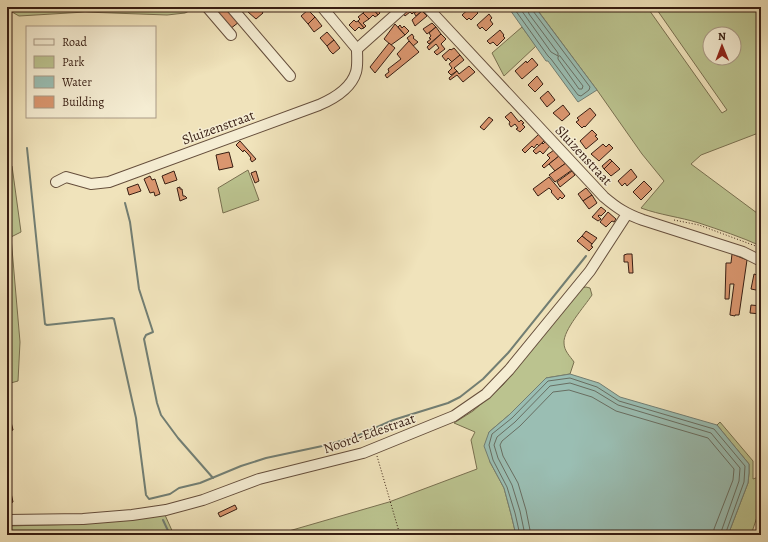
<svg xmlns="http://www.w3.org/2000/svg" width="768" height="542" font-family="Alegreya,serif">
<style>
.green{fill:#bbc38f;stroke:#797050;fill-rule:evenodd}
.water{fill:#9abeb3;stroke:#727e73}
.lines{fill:none;stroke-linecap:round;stroke-linejoin:round}
.shore{stroke:#686e62;stroke-width:1}
.stream{stroke:#727e73;stroke-width:2}
.building{fill:#da966f;stroke:#371d12}
.minor-casing{stroke:#654e3c;stroke-width:12}
.path{stroke:#371d12;stroke-width:1;stroke-dasharray:1 2;stroke-linecap:butt}
.minor{stroke:#f5edd3;stroke-width:10}
.labels{text-anchor:middle;stroke-width:3;stroke-linejoin:round;paint-order:stroke}
.street-label{font-size:14px;fill:#371d12;stroke:#f5edd3}
</style>
<rect width="100%" height="100%" fill="#f0e3bb"/>
<filter id="stains"><feTurbulence type="fractalNoise" baseFrequency=".005" numOctaves="4"/><feColorMatrix values="0 0 0 0 .2 0 0 0 0 .09 0 0 0 0 .02 0 0 0 .5 -.17"/></filter>
<radialGradient id="worn" r=".72"><stop offset=".6" stop-color="#630" stop-opacity="0"/><stop offset="1" stop-color="#630" stop-opacity=".3"/></radialGradient>
<g class="green">
<path d="M7,7h187l1,1 -10,5 -18,2 -82,-3 -66,4 -7,-4 -5,1z"/>
<path d="M538,7h109l75,106 5,-3 -72,-103h106v125l-60,23 -10,9 70,52v30c-20,-9 -41,-16 -62,-23 -19,-6 -39,-8 -58,-15l23,-27 -22,-27 -45,-64 -61,-82zM710,34h24v24h-24z"/>
<path d="M522,27l14,19 -32,30 -12,-23z"/>
<path d="M12,166l9,66 -10,5 9,105 -2,39 -11,3v-216z"/>
<path d="M248,170l11,30 -36,13 -5,-25z"/>
<path d="M586,287l4,1 2,7c-7,11 -29,35 -28,48 0,8 6,13 10,19l-4,12 -24,4 -37,37 -20,17 1,30 14,26 7,26 5,21h-241l114,-33 88,-33 -6,-29 4,-8 -21,-9 19,-12 30,-26 78,-97z"/>
<path d="M720,422l33,39v18l8,-3v29l-10,30h-23l20,-52 1,-10v-9l-32,-39z"/>
<path d="M165,515l9,20h-167v-9l77,-2z"/>
</g>
<g class="water">
<path d="M508,7h27l62,83 -19,12 -30,-41h-2z"/>
<path d="M570,374l29,9 21,14 97,28 32,39v9l-1,10 -20,52h-212l-5,-21 -7,-26 -14,-26 -6,-16 5,-14 20,-17 37,-37z"/>
</g>
<g class="lines">
<g class="shore">
<path d="M513,7l35,49 3,3 27,36 3,1 8,-6 1,-3 -57,-76 -1,-4"/>
<path d="M519,7l32,45 7,4v-3l-29,-39 -2,-7"/>
<path d="M560,56l23,30 -1,3h-3l-21,-30v-2z"/>
<path d="M520,535l-5,-22 -8,-26 -14,-27 -4,-15 3,-11 20,-16 36,-37 22,-3 27,9 22,14 95,28 31,37 -1,16 -19,53"/>
<path d="M525,535l-5,-24 -8,-26 -14,-27 -4,-13 3,-8 18,-15 35,-36 20,-3 25,8 23,14 93,28 29,35 -1,13 -19,54"/>
<path d="M531,535l-5,-25 -8,-27 -15,-27 -3,-11 2,-4 18,-15 33,-34 16,-2 23,7 24,14 92,27 26,31 -1,11 -19,49v6"/>
</g>
<g class="stream">
<path d="M27,148l18,176 2,1 65,-7 2,1 22,99 10,77 3,4 21,-5 9,-6 21,-5 41,-17 25,-8 61,-13 30,-9 36,-16 55,-17 12,-6 23,-18 25,-26 78,-97"/>
<path d="M125,203l5,19 9,67 14,43 -7,3 -2,4 13,64 4,12 17,23 35,40"/>
<path d="M163,520l7,15"/>
</g>
</g>
<g class="building">
<path d="M211,7h16l12,15 -9,7z"/>
<path d="M254,7h5l4,6 -7,6 -8,-7z"/>
<path d="M374,7h9l-5,3 2,3 -2,2 -6,-7z"/>
<path d="M410,7h9l3,4 -6,5 -2,-3 2,-1 -1,-1 -3,3 -2,-2 -5,4 -2,-3z"/>
<path d="M471,7h6l2,2 -3,2 2,2 -7,7 -2,-2 -2,2 -5,-5z"/>
<path d="M368,8l2,2 2,-2 6,7 -3,2 -2,-2 -4,4 -6,-6z"/>
<path d="M308,10l7,7 -7,7 -7,-8z"/>
<path d="M422,11l5,5 -12,10 -3,-6z"/>
<path d="M363,13l6,6 -6,4 3,3 -2,2 -6,-7 2,-2 -2,-2z"/>
<path d="M489,14l3,4 -2,2 3,4 -7,7 -4,-4 -2,2 -3,-4z"/>
<path d="M315,17l7,9 -8,6 -6,-8z"/>
<path d="M354,20l2,2 2,-1 6,7 -3,1 -2,-2 -4,4 -6,-6z"/>
<path d="M432,23l4,4 -9,7 -4,-5z"/>
<path d="M395,24l10,11 -14,10 -7,-6z"/>
<path d="M400,25l2,3 2,-2 5,5 -4,4 -7,-8z"/>
<path d="M436,27l5,7 -12,10 -2,-2 4,-3 -2,-1 2,-2 -2,-3z"/>
<path d="M500,30l4,5 -1,1 2,2 -8,8 -4,-4 -3,2 -3,-3z"/>
<path d="M327,32l7,8 -7,6 -7,-8z"/>
<path d="M412,34l2,3 -1,1 5,4 -5,4 -6,-8z"/>
<path d="M441,34l5,5 -5,5 4,5 -8,6 -3,-3 5,-4 -3,-4 -7,6 -2,-3z"/>
<path d="M334,40l6,8 -7,6 -3,-3 -3,-5z"/>
<path d="M409,41l10,11 -32,26 -2,-3 4,-3 -1,-3 13,-10 -4,-5z"/>
<path d="M389,43l6,5 -20,25 -5,-6z"/>
<path d="M454,48l6,7 -8,7 -4,-4 -2,3 -4,-5 8,-7 1,1z"/>
<path d="M460,55l4,5 -10,8 3,3 -6,4 -3,-3 4,-4 -3,-4z"/>
<path d="M532,58l6,7 -16,14 -7,-8 11,-10 1,2z"/>
<path d="M469,66l6,6 -12,10 -6,-7 -7,5 -1,-2 8,-7 2,3z"/>
<path d="M537,76l6,8 -8,8 -7,-7z"/>
<path d="M548,91l7,9 -8,7 -7,-9z"/>
<path d="M563,105l7,9 -8,7 -9,-8z"/>
<path d="M590,108l6,7 -11,12 -1,-1 -2,2 -6,-6 3,-2 -2,-2z"/>
<path d="M511,112l8,10 2,-2 3,3 -2,1 3,3 -5,5 -4,-3 2,-1 -3,-4 -4,3 -2,-3 1,-2 -5,-5z"/>
<path d="M489,117l4,3 -9,10 -4,-3z"/>
<path d="M592,130l5,5 -2,1 3,3 -12,10 -6,-8z"/>
<path d="M539,134l6,6 -6,6 -2,-2 -3,4 -2,-2 -7,7 -3,-3z"/>
<path d="M545,140l-3,3 1,1 3,-3 4,5 -7,8 -3,-3 -4,3 -3,-3z"/>
<path d="M240,141l16,18 -4,3 -2,-3 1,-1 -3,-4 -4,-4 -1,2 -7,-7z"/>
<path d="M603,144l3,3 3,-3 4,4 -14,13 -8,-7z"/>
<path d="M554,150l5,6 -15,12 -2,-2 8,-8 -3,-3z"/>
<path d="M229,152l4,15 -14,3 -3,-15z"/>
<path d="M559,156l7,7 -11,8 -6,-7z"/>
<path d="M610,159l2,2 -8,8 -2,-3z"/>
<path d="M612,161l8,8 -9,7 -7,-7z"/>
<path d="M566,163l6,7 -17,12 -6,-7z"/>
<path d="M631,169l6,8 -10,9 -2,-3 -3,3 -4,-5z"/>
<path d="M174,171l3,9 -12,4 -3,-8z"/>
<path d="M256,171l3,10 -4,2 -4,-10z"/>
<path d="M572,171l3,4 -15,12 -3,-5z"/>
<path d="M150,176l2,4 3,-1 5,15 -5,2 -1,-4 -4,1 -6,-14z"/>
<path d="M549,177l16,19 -3,3 -2,-2 -2,3 -7,-8 1,-1 -3,-3 -11,8 -5,-7z"/>
<path d="M644,181l8,8 -11,11 -8,-8z"/>
<path d="M138,184l3,7 -12,4 -2,-7z"/>
<path d="M180,187v2h2l1,7h2l2,2 -7,3 -3,-13z"/>
<path d="M586,188l6,7 -9,6 -5,-7z"/>
<path d="M592,195l5,8 -8,6 -6,-8z"/>
<path d="M601,207l5,4 -5,5 -2,-1 -1,1 3,3 -3,2 -6,-4z"/>
<path d="M608,212l8,7 -2,3 -2,-1 -6,6 -6,-5z"/>
<path d="M586,231l11,7 -5,6 -10,-8z"/>
<path d="M582,236l10,8 -1,2 2,1 -4,4 -12,-10z"/>
<path d="M627,254h5l1,19h-4l-1,-11h-4v-7z"/>
<path d="M732,254l15,6 -8,55h-4v1l-5,-1v-1l4,-30h-4l-1,15h-4l1,-36h5z"/>
<path d="M754,274l6,2 1,15 -10,-2z"/>
<path d="M751,305l10,1v8l-11,-1z"/>
<path d="M11,422l2,8 -6,2v-9z"/>
<path d="M11,493l2,9 -5,2 1,3h-2v-13z"/>
<path d="M235,505l2,4 -17,8 -2,-4z"/>
</g>
<g class="lines">
<g class="minor-casing">
<g id="minor">
<path d="M207,7l24,28"/>
<path d="M231,7l59,69"/>
<path d="M322,7l35,42"/>
<path d="M427,7l177,190c13,11 22,17 39,23l100,32 18,9"/>
<path d="M357,49l47,-42"/>
<path d="M56,182l10,-5 25,7 18,-2 210,-77c14,-6 32,-16 37,-33 2,-7 1,-15 1,-23"/>
<path d="M7,520l76,-1 49,-4 34,-5 37,-10 56,-21 104,-26 91,-37 32,-22 23,-24 81,-99 37,-57"/>
</g>
</g>
<g class="path">
<path d="M12,7l-1,2 27,-2"/>
<path d="M674,220l25,5 62,23"/>
<path d="M377,456l23,79"/>
</g>
<use href="#minor" class="minor"/>
</g>
<g class="labels">
<g class="street-label">
<text transform="translate(218 127) rotate(-20)" y="5">Sluizenstraat</text>
<text transform="translate(584 155) rotate(47)" y="5">Sluizenstraat</text>
<text transform="translate(369 433) rotate(-19)" y="5">Noord-Edestraat</text>
</g>
</g>
<rect width="768" height="542" fill="none" stroke="#f0e3bb" stroke-width="24"/>
<rect x="8" y="8" width="752" height="526" fill="none" stroke="#371d12" stroke-width="2"/>
<rect x="12" y="12" width="744" height="518" fill="none" stroke="#371d12"/>
<rect x="26" y="26" width="130" height="92" fill="#f5edd3" stroke="#a99a86"/>
<rect x="34" y="39" width="20" height="6" fill="#f5edd3" stroke="#a99a86"/>
<text x="62" y="46" font-size="12" fill="#371d12">Road</text>
<rect x="34" y="56" width="20" height="12" fill="#bbc38f" stroke="#a99a86"/>
<text x="62" y="66" font-size="12" fill="#371d12">Park</text>
<rect x="34" y="76" width="20" height="12" fill="#9abeb3" stroke="#a99a86"/>
<text x="62" y="86" font-size="12" fill="#371d12">Water</text>
<rect x="34" y="96" width="20" height="12" fill="#da966f" stroke="#a99a86"/>
<text x="62" y="106" font-size="12" fill="#371d12">Building</text>
<g transform="translate(722 46) rotate(359)"><circle r="19" fill="#f5edd3" stroke="#a99a86"/>
<path d="M0-3L7 15L0 10L-7 15Z" fill="#8f2418"/>
<text y="-6" font-size="11" font-weight="bold" text-anchor="middle" fill="#371d12">N</text>
</g>
<rect width="100%" height="100%" filter="url(#stains)"/>
<rect width="100%" height="100%" fill="url(#worn)"/>
</svg>
